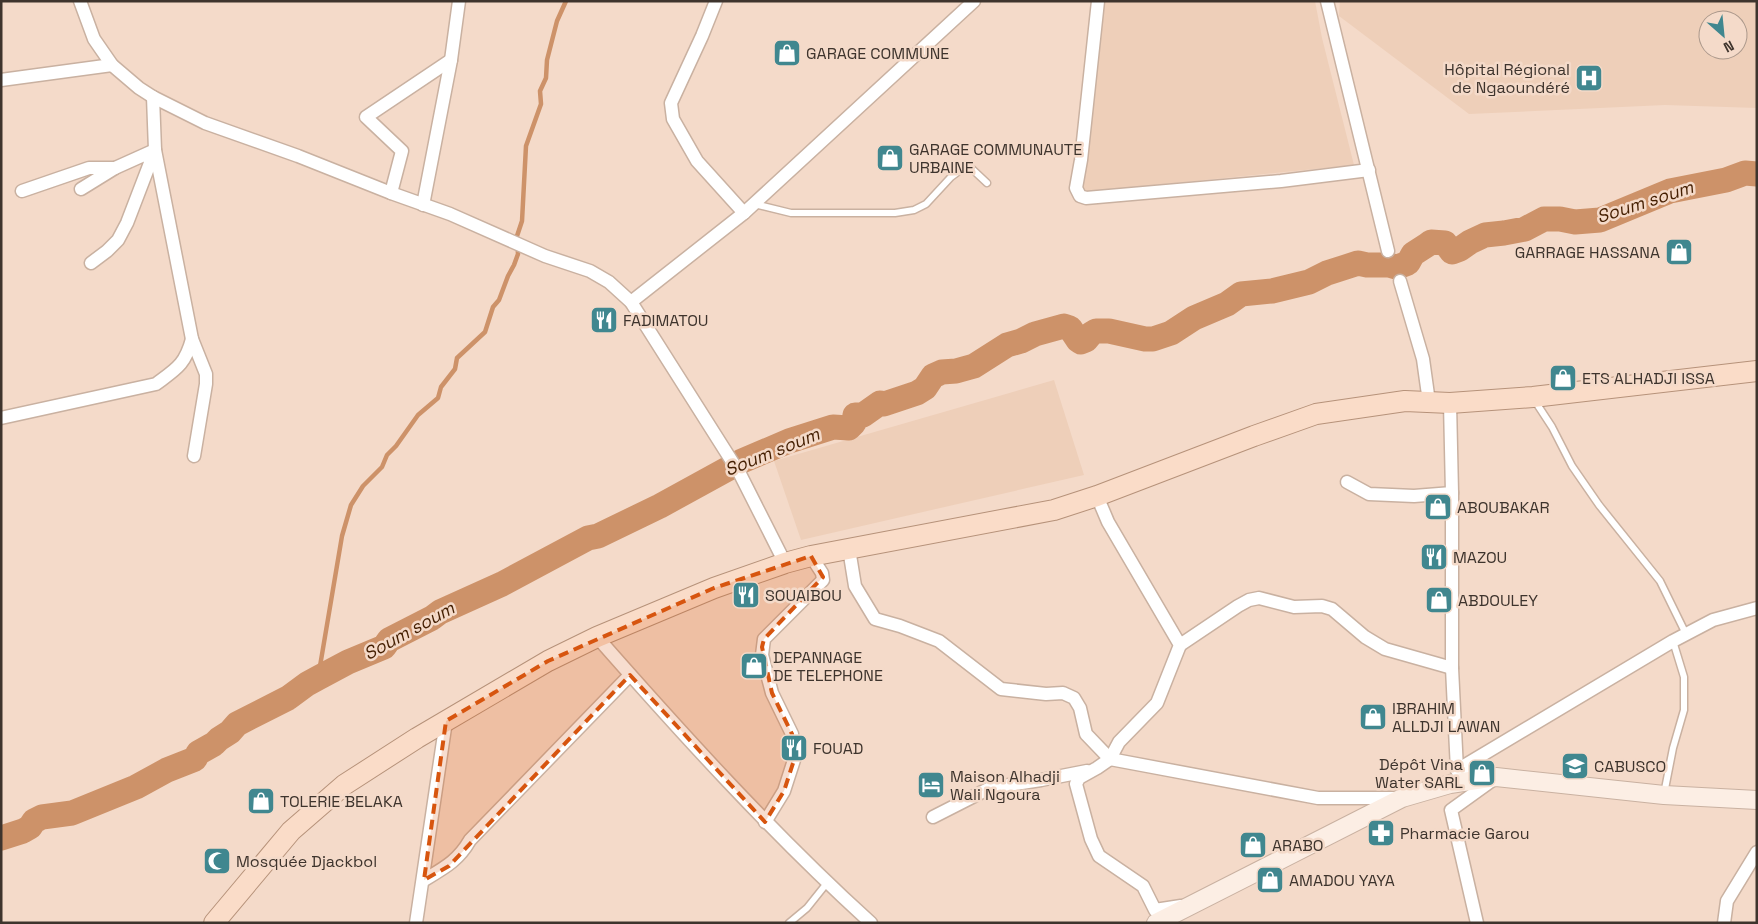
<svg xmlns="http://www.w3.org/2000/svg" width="1758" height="924" font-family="'Space Grotesk',sans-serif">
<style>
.built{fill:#eecfb9;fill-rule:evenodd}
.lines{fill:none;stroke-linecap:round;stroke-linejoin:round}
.stream{stroke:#cd9269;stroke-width:4.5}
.river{stroke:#cd9269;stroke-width:25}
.service-casing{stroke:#c9b1a1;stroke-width:9}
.minor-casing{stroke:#c9b1a1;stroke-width:15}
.secondary-casing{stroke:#c9b1a1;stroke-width:20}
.primary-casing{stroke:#b6927a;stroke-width:22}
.service{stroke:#fff;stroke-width:6}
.minor{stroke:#fff;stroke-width:12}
.secondary{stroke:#fceee4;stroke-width:18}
.primary{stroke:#fadcc8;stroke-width:20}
.marked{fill:#d7550f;fill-opacity:0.2;stroke:#d7550f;stroke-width:4;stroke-dasharray:10 6;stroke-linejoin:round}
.labels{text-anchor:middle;stroke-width:5;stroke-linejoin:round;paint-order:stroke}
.poi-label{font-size:16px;fill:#3e342d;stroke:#f4dac9;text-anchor:start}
.water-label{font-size:18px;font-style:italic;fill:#441e00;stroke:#f4dac9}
</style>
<rect width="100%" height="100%" fill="#f4dac9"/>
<g class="built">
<path d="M1099,1h216l7,37 32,127 -269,27 -6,-5z"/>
<path d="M1340,1h417v107l-92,-3 -196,9 -130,-98zM1708,20h30v30h-30z"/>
<path d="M1054,380l30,95 -283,65 -27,-79z"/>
</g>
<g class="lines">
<path class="stream" d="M318,678l24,-142 9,-31 12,-19 19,-19 5,-12 9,-9 22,-31 20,-17 3,-11 14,-18 2,-11 28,-26 8,-25 6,-7 9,-24 6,-11 4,-11 -1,-18 5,-15 4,-75 15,-42 -1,-13 6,-13 1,-18 10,-39 9,-20"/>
<path class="river" d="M1,838l22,-7 7,-4 4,-6 8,-4 30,-4 64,-26 31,-17 28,-11 3,-6 16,-9 5,-5 11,-7 7,-8 51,-26 19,-14 11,-6 30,-16 36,-15 5,-7 43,-22 8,-6 62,-28 86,-46 10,-2 62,-30 82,-45 47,-20 44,-14 16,1 5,-5 1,-8h8l17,-12 4,1 33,-11 8,-5 8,-12 9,-4 14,-1 18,-5 33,-21 14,-4 14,-7 29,-8 6,2 8,12 3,2 5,-2 5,-6 5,-3h13l36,8h8l18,-6 23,-15 33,-14 14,-10 31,-3 37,-9 18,-9 31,-10 9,2h22l7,2 4,-1 8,-3 5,-9 14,-9 4,-3 14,1 7,9 8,-3 10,-7 15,-7 19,-2 21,-4 19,-10h16l15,3 25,-2 70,-29 56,-11 19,-7 12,1"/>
<g class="service-casing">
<g id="service">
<path d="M754,204l37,9h104l19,-3 12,-6 25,-27 12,-9h8l16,15"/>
<path d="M1535,401l17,26 20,39 27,39 61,76 26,53"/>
<path d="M1664,794l9,-46 11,-38v-33l-11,-36"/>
<path d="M789,923l18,-15 20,-25"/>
</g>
</g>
<g class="minor-casing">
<g id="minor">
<path d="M80,1l14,38 18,26 27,23 14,9 52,26 93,33 93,37 59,21 95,42 45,15 19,11 22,20 109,172 45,89"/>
<path d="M716,1l-14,35 -31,67 2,16 24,42 47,52"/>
<path d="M1098,1l-17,159 -5,28 4,8 6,2 195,-17 88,-11"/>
<path d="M1327,1l61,250"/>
<path d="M1,80l111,-15"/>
<path d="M153,97l2,53 37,189 14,35v10l-12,72"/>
<path d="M81,189l34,-21 40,-18 -28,73 -9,17 -11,11 -16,12"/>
<path d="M22,191l67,-23h26"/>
<path d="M391,193l11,-42 -36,-34 85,-57"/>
<path d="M423,205l28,-145 8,-59"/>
<path d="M1400,281l23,78 6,43"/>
<path d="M631,302l113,-89 230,-212"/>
<path d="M1450,403l2,90v175l5,102 29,6"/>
<path d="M1,418l155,-34c20,-15 29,-19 36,-45"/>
<path d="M1347,482l22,12 45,2 38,-3"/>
<path d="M1097,496l11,26 72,123 -23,58 -38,39 -9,17 -13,9 -18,10 -3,6 15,55 8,17 44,30 12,24 26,-4"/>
<path d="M849,549l6,37 20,33 25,7 39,15 62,48 45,5 17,-1 11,5 6,10 6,26 24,25 208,39h81"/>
<path d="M597,637c87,99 176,197 274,286"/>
<path d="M1180,645l58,-39 11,-6 10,-2 35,9 28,-1 10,3 33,28 20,12 67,19"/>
<path d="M1457,770l216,-129 40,-21 44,-12"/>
<path d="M933,817l57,-29 51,-8 46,-9"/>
<path d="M765,822l19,-31 10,-31 -2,-26 -20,-41 -10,-38 2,-16 59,-59 -1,-7 -11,-17"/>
<path d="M424,880c20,-12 34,-19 46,-40l160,-165"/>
<path d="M416,923l30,-202"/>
<path d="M1477,923l-26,-113 43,-31"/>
<path d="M1724,923l3,-22 30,-49"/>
</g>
</g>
<g class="secondary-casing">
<path id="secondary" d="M1156,923l246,-125 48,-14 46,-7 168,18 93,5"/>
</g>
<g class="primary-casing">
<path id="primary" d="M214,923l77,-92 53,-46 73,-47 131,-77 49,-24 117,-49 71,-25 26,-7 243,-46 43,-14 157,-60 62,-22 89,-13 45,2 83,-6 224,-26"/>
</g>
<use href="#service" class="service"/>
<use href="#minor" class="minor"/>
<use href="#secondary" class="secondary"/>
<use href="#primary" class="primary"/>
</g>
<path class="marked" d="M811,556l12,21 -59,62 -2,8 10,46 20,41 2,26 -10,31 -19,31 -135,-147 -181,191 -25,14 22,-159 102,-60 166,-73z"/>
<defs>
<g id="shop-square" transform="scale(1.4375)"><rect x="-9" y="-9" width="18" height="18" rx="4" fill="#40878f" stroke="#f4dac9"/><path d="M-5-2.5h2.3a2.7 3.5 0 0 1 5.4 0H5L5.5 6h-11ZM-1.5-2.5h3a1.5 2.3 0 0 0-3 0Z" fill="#fff"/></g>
<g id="hospital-square" transform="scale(1.4375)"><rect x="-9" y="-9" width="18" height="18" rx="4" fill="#40878f" stroke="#f4dac9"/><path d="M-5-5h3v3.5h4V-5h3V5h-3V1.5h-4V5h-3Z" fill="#fff"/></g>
<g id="restaurant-square" transform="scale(1.4375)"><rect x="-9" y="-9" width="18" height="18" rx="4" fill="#40878f" stroke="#f4dac9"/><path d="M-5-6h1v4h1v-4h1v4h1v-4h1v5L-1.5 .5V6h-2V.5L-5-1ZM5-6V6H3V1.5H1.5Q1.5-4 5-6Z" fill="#fff"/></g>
<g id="university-square" transform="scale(1.4375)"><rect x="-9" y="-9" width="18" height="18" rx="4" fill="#40878f" stroke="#f4dac9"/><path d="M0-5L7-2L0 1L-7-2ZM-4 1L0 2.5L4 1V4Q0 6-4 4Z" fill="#fff"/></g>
<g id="hotel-square" transform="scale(1.4375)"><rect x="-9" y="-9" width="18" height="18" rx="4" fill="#40878f" stroke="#f4dac9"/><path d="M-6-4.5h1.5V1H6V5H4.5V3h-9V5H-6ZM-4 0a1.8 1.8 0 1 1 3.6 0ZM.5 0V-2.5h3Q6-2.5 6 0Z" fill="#fff"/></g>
<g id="pharmacy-square" transform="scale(1.4375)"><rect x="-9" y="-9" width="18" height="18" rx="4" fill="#40878f" stroke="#f4dac9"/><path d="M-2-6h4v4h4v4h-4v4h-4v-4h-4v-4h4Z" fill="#fff"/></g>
<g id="mosque-square" transform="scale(1.4375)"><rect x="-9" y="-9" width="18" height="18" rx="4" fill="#40878f" stroke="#f4dac9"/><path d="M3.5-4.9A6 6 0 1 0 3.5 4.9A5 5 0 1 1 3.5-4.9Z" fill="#fff"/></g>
</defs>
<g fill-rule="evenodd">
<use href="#shop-square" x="787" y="53"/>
<use href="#hospital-square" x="1589" y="78"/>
<use href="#shop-square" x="890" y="158"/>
<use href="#shop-square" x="1679" y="252"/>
<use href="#restaurant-square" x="604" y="320"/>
<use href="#shop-square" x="1563" y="378"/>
<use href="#shop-square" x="1438" y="507"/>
<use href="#restaurant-square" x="1434" y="557"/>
<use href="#restaurant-square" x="746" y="595"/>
<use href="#shop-square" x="1439" y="600"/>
<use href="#shop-square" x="754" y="666"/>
<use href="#shop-square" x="1373" y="717"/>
<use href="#restaurant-square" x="794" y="748"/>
<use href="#university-square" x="1575" y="766"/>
<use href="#shop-square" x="1482" y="773"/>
<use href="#hotel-square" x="931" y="785"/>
<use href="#shop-square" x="261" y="801"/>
<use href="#pharmacy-square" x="1381" y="833"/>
<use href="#shop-square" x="1253" y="845"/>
<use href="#mosque-square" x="217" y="861"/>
<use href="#shop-square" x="1270" y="880"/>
</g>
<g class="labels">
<g class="poi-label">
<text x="806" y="59">GARAGE COMMUNE</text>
<text x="1570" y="75" text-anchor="end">Hôpital Régional<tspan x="1570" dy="18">de Ngaoundéré</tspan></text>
<text x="909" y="155">GARAGE COMMUNAUTE<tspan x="909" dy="18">URBAINE</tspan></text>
<text x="1660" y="258" text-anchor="end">GARRAGE HASSANA</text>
<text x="623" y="326">FADIMATOU</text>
<text x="1582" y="384">ETS ALHADJI ISSA</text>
<text x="1457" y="513">ABOUBAKAR</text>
<text x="1453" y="563">MAZOU</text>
<text x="765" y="601">SOUAIBOU</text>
<text x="1458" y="606">ABDOULEY</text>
<text x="773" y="663">DEPANNAGE<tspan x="773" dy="18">DE TELEPHONE</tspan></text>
<text x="1392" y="714">IBRAHIM<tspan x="1392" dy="18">ALLDJI LAWAN</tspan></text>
<text x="813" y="754">FOUAD</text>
<text x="1463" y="770" text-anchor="end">Dépôt Vina<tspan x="1463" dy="18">Water SARL</tspan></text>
<text x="1594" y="772">CABUSCO</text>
<text x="950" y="782">Maison Alhadji<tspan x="950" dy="18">Wali Ngoura</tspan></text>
<text x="280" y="807">TOLERIE BELAKA</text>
<text x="1400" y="839">Pharmacie Garou</text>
<text x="1272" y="851">ARABO</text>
<text x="236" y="867">Mosquée Djackbol</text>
<text x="1289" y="886">AMADOU YAYA</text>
</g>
<g class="water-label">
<text transform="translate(1645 202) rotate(-18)" y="6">Soum soum</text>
<text transform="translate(772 452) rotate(-22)" y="6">Soum soum</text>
<text transform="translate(409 631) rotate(-29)" y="6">Soum soum</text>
</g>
</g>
<rect width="1758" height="924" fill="none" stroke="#3e342d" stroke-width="5"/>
<g transform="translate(1723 35) rotate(153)"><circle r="24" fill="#f4dac9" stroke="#ab988b"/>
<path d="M0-4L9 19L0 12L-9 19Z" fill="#40878f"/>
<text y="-8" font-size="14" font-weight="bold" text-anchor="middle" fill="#3e342d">N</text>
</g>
</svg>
